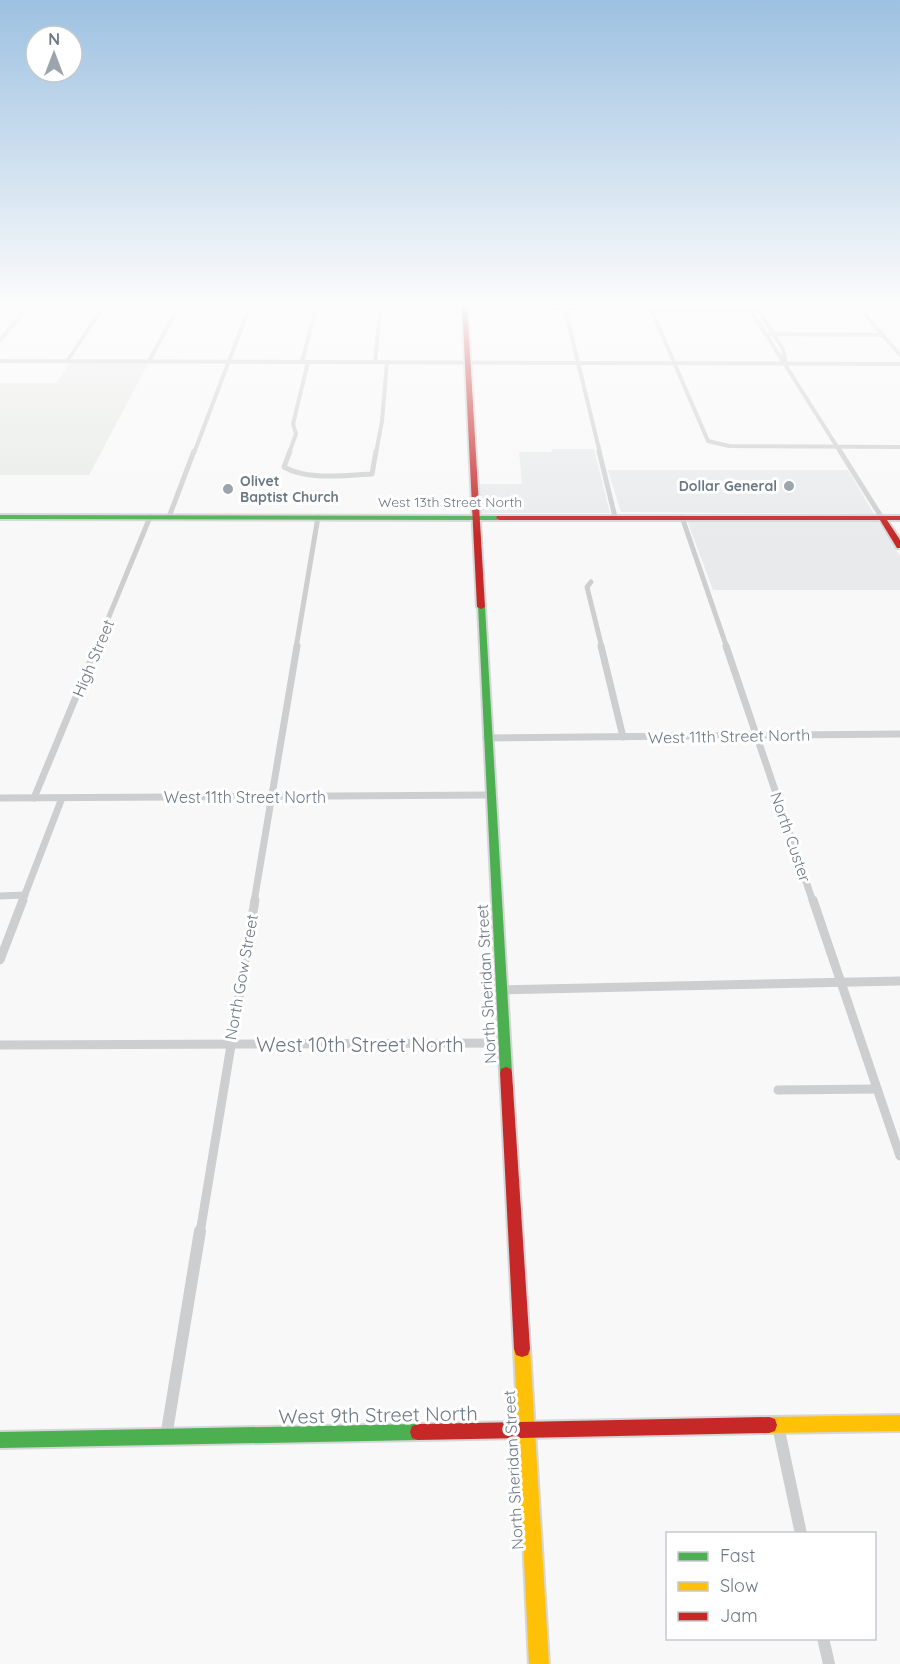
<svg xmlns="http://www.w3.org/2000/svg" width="900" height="1664" font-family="Quicksand,sans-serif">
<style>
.built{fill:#e8eaeb}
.green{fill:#e7eae6}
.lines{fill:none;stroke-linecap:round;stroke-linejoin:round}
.fast-casing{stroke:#d5d6d7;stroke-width:4}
.slow-casing{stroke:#d5d6d7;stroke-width:4}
.jam-casing{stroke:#d5d6d7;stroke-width:4}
.street-far4{stroke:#cdcecf;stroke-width:4}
.street-far3{stroke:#cdcecf;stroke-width:5}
.street-far2{stroke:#cdcecf;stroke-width:7}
.street-far1{stroke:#cdcecf;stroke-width:9}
.street{stroke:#cdcecf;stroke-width:12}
.fast{fill:#4caf50;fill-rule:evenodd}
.slow{fill:#ffc107;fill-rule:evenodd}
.jam{fill:#c62828;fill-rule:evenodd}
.poi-dot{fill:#9ca5ae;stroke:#fff;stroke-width:2}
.labels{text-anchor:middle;stroke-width:6;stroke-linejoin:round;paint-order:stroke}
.far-poi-label{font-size:14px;font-weight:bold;fill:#6b7886;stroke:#fff;text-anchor:start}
.far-street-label{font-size:14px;fill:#6b7886;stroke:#fff}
.street-label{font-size:16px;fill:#6b7886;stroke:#fff}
.near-street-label{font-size:20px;fill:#6b7886;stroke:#fff}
</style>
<rect width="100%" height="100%" fill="#f8f8f8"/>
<g class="built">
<path d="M551,449h43l16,64h-130l-2,-29h44l-3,-32h33z"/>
<path d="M608,470h240l26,44 -253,-2z"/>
<path d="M687,520l191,1 22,35v34h-187z"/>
</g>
<path class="green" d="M71,362h78l-60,113h-89v-92h56z"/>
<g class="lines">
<g class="fast-casing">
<g id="fast">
<path d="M0,515l500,1 4,2 -4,2 -500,-1z"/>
<path d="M478,605h6l1,2 27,466 -1,4 -5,2 -5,-2 -1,-4z"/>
<path d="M418,1424l6,2 2,6 -2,6 -6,2 -418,8v-16z"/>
</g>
</g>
<g class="slow-casing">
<g id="slow">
<path d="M522,1341l6,2 2,6 19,315h-20l-15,-315 2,-6z"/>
<path d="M900,1415v16l-131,2 -6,-2 -2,-6 2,-6 6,-2z"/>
</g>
</g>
<g class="jam-casing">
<g id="jam">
<path d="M462,303h5l18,304 -4,2 -4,-2z"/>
<path d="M497,516h403v4h-13l13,20v8h-3l-17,-28h-380l-4,-2z"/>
<path d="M506,1067l5,2 1,4 18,276 -2,6 -6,2 -6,-2 -2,-6 -14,-276 1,-4z"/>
<path d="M769,1417l6,2 2,6 -2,6 -6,2 -351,7 -6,-2 -2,-6 2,-6 6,-2z"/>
</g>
</g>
<g class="street-far4">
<path d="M746,303l95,150"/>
<path d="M754,303l29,46 3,15"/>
<path d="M855,303l45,52"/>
<path d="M28,307h75"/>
<path d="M178,307l580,3"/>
<path d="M565,309l35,144"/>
<path d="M651,309l57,132 21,5 171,1"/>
<path d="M765,334l117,1"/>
<path d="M0,340l30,-36"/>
<path d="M0,361l900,3"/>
<path d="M67,361l39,-58"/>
<path d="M149,361l31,-57"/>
<path d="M302,362l15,-59"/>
<path d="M375,362l6,-58"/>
<path d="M194,453l57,-150"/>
<path d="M289,453l7,-19 -3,-10 15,-62"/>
<path d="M376,453l6,-32 5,-59"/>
</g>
<g class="street-far3">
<path d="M290,451l-6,16c24,14 61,8 88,7l4,-23"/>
<path d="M599,451l16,66"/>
<path d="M840,451l42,67"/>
<path d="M169,517l25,-66"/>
<path d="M682,517l45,131"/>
<path d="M591,582l-4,5 15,61"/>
<path d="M96,648l54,-131"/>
<path d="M296,648l22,-131"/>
</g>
<g class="street-far2">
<path d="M601,646l22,91"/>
<path d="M726,646l87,256"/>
<path d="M486,738l414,-4"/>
<path d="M0,798l490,-3"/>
<path d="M34,798l63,-152"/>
<path d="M0,896l25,-1"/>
<path d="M22,902l40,-104"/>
<path d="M254,902l43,-256"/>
</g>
<g class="street-far1">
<path d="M813,900l87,256"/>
<path d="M0,960l23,-60"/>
<path d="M501,990l399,-9"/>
<path d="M0,1045l504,-2"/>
<path d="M778,1090l99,-1"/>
<path d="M200,1233l55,-333"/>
</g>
<g class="street">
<path d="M778,1426l23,108"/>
<path d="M166,1437l34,-206"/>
<path d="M823,1638l6,26"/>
</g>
<use href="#fast" class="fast"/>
<use href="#slow" class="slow"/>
<use href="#jam" class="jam"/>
</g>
<linearGradient id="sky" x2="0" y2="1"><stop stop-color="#9dc1e1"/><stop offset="0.57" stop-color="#fcfcfc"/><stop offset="1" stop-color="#fcfcfc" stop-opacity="0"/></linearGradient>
<rect width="900" height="536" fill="url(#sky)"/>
<g class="poi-dot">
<circle cx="789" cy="486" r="6"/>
<circle cx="228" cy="489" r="6"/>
</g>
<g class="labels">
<g class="far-poi-label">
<text x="240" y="486">Olivet<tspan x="240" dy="16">Baptist Church</tspan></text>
<text x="777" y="491" text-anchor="end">Dollar General</text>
</g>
<g class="far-street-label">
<text x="450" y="507">West 13th Street North</text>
</g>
<g class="street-label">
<text transform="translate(93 658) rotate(-67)" y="6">High Street</text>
<text transform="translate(729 736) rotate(-1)" y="6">West 11th Street North</text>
<text x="245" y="803">West 11th Street North</text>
<text transform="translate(791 837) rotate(71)" y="6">North Custer</text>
<text transform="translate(241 977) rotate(-80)" y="6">North Gow Street</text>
<text transform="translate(486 984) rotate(-93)" y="6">North Sheridan Street</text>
<text transform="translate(513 1470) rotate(-93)" y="6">North Sheridan Street</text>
</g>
<g class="near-street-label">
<text x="360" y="1052">West 10th Street North</text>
<text transform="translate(378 1415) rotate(-1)" y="7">West 9th Street North</text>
</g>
</g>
<rect x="666" y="1532" width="210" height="108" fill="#ffffff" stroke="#c4c9cf" stroke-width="1.5"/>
<rect x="678" y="1552" width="30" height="9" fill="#4caf50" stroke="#c4c9cf" stroke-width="1.5"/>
<text x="720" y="1562" font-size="18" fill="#6b7886">Fast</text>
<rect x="678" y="1582" width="30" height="9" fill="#ffc107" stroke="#c4c9cf" stroke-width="1.5"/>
<text x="720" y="1592" font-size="18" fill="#6b7886">Slow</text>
<rect x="678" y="1612" width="30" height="9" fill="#c62828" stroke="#c4c9cf" stroke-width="1.5"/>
<text x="720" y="1622" font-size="18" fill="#6b7886">Jam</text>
<g transform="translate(54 54)"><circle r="28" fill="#ffffff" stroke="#c4c9cf" stroke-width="1.5"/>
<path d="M0-4.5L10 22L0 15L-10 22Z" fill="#9ca5ae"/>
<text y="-9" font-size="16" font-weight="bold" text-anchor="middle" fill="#6b7886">N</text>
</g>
</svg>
